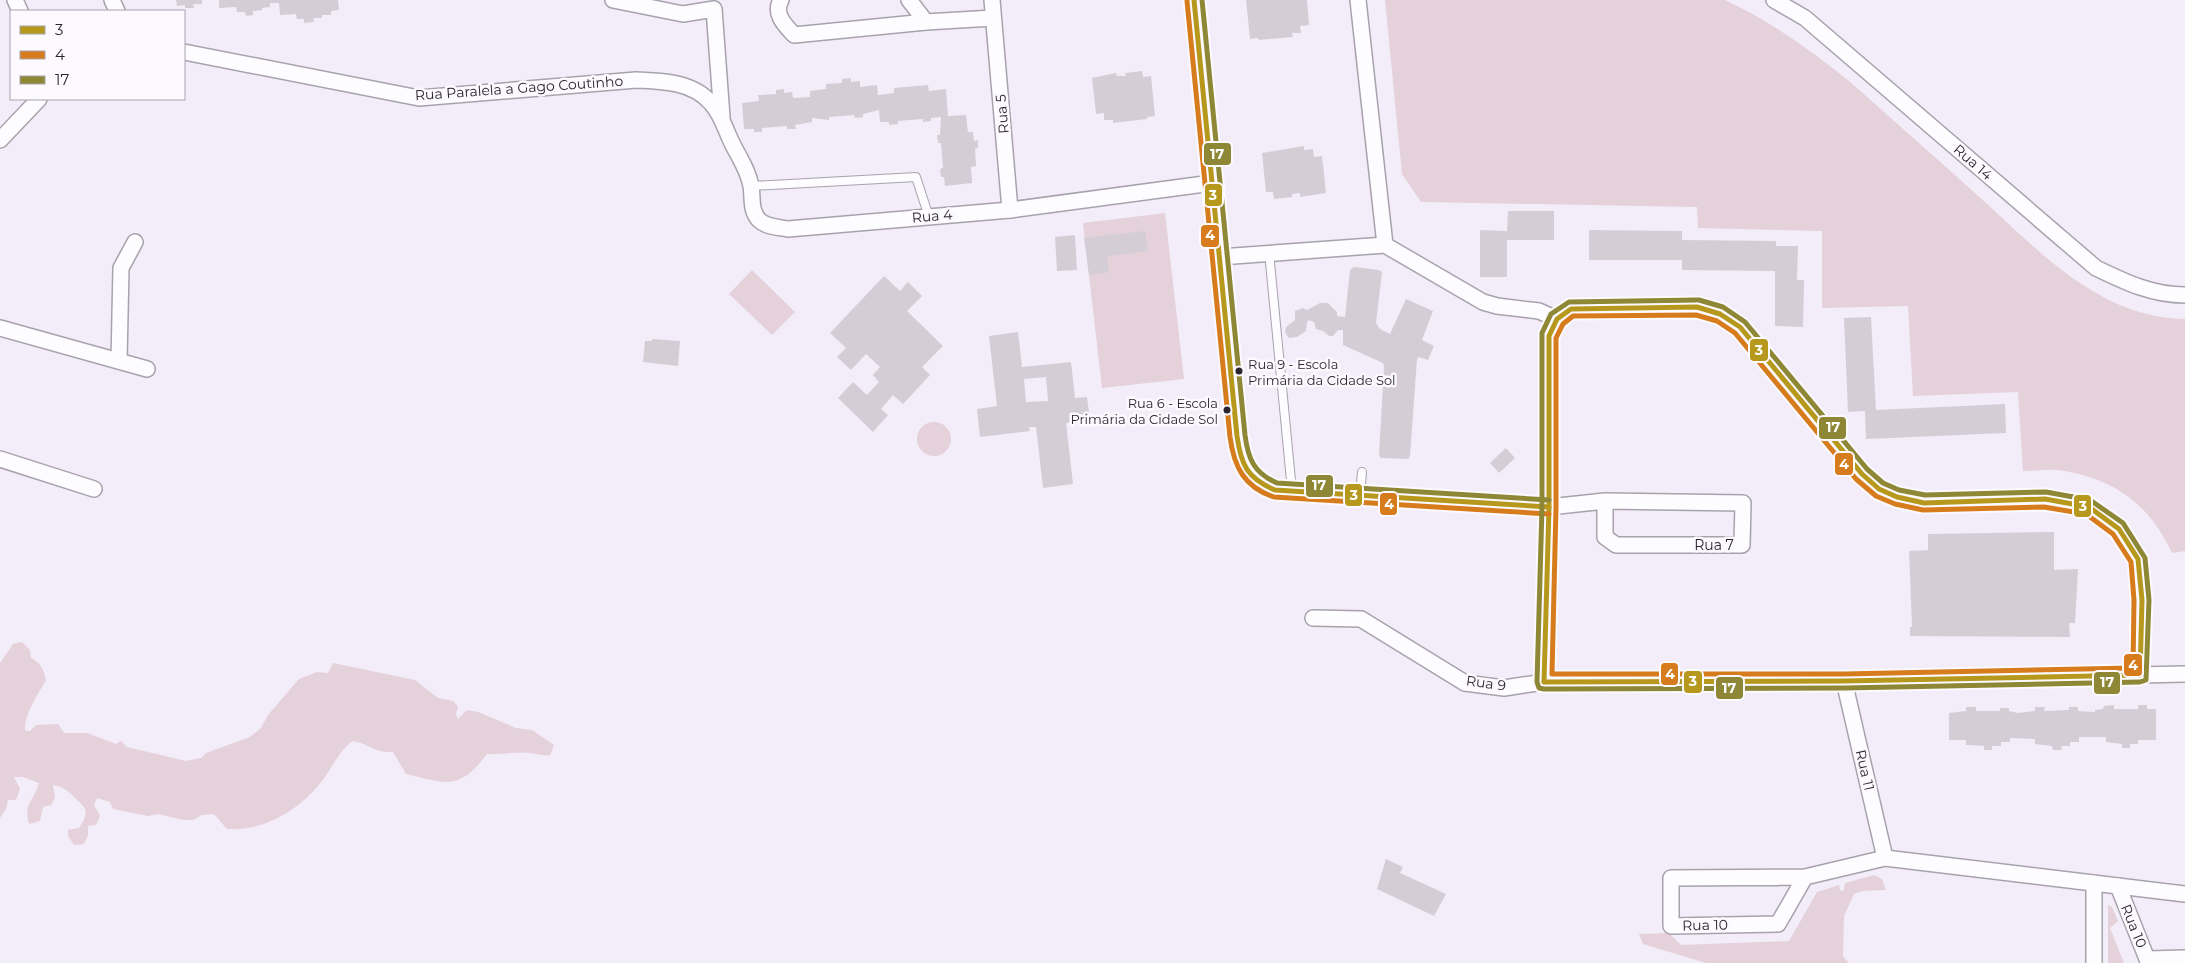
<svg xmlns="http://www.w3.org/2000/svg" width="2185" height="963" font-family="Montserrat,sans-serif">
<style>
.green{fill:#e4d1d9}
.building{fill:#d5cdd6;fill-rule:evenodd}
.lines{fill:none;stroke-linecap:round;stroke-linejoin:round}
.lane-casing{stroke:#a8a2ad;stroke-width:10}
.street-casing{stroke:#a8a2ad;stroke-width:18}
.lane{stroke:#fdfcfe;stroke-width:8}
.street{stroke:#fdfcfe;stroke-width:15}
.bus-1-casing{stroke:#fcf9ff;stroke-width:9}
.bus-2-casing{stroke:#fcf9ff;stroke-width:9}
.bus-3-casing{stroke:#fcf9ff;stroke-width:9}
.bus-1{stroke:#b6991c;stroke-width:5}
.bus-2{stroke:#d67c1c;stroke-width:5}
.bus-3{stroke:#8e8735;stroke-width:5}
.bus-dot{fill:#2b2530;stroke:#fcf9ff;stroke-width:2}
.labels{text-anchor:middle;stroke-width:5;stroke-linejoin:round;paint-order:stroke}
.bus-label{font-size:13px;fill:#2b2530;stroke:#fcf9ff;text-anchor:start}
.street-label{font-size:14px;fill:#2b2530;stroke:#fcf9ff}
.line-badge{stroke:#fcf9ff;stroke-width:2}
.badge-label{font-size:14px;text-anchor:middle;font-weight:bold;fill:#fff}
</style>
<rect width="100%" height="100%" fill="#f3edf9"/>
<g class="green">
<path d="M1385,0h340c45,21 86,50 124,81 42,37 85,75 127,113 60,54 122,124 209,125v232l-13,2c-23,-50 -59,-75 -114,-83 -11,-1 -23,1 -35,1l-5,-79 -105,4 -5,-90 -86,2v-77l-124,-3 -1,-21 -276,-5 -19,-28z"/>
<path d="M1165,213l19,166 -82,9 -19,-165z"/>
<path d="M752,270l43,42 -23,23 -43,-41z"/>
<circle cx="934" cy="439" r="17"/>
<path d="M22,642l8,8 1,8c9,4 13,12 15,22 -8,15 -22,34 -21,51h5l6,-6 22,-1 6,9h23l29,11 5,-3 6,6 59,14 15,-3 5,-5 44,-16 11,-9 7,-13 31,-36 18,-7 11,1 5,-10 82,17 23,18 15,3 5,6 -2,7 2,5 9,-9 11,2 38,16 16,2 22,15 -4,10c-7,1 -12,-1 -19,-2 -15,-2 -29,2 -44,1 -28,37 -40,30 -81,20l-13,-22c-20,1 -23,-8 -40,-11 -11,7 -19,22 -26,33 -21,32 -61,58 -100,55l-13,-15 -12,1 -9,5h-10l-25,-6 -10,2 -35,-7 -3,-7 -13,-4 -3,7 6,11 -4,9 -8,1v9l-4,9 -10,1 -6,-9v-6l11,-2c12,-19 7,-19 -6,-32 -7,-7 -10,-9 -20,-11l2,13 -4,7 -8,2 -3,14 -11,3c-6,-20 5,-23 10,-41l-16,-6h-9l6,12 -4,11h-8l-2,9 -6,9v-155l13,-19z"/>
<path d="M1874,875l8,4 4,11 -24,1 -8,3 -10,22 -1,40 6,7h-143l-63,-19 -4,-10 30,-1 12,12 108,-4 28,-49 22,-7 1,6 4,-1 1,-7z"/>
<path d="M2108,905l4,2 6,14 -8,7 14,35h-16z"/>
</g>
<g class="building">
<path d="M176,0h26v4h-9l1,4h-9v-3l-8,1z"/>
<path d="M219,0h119l1,10 -8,1v4h-9v3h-9l1,4 -10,1v-4h-7l-1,-5 -16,1 -1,-12h-9v4l-8,1v2l-9,1v4l-7,1 -1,-4h-8l-1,-5 -17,1z"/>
<path d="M1246,0h61l2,25 -9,1 1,7h-9l1,4 -34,3 -1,-2 -8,1z"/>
<path d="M1142,71l1,6 8,-1 4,40 -8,1v2l-34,4v-3h-9v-7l-8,1 -4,-36 24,-5 1,3h9l-1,-3z"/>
<path d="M851,78v4l9,-1v6l17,-2 1,10 16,-2v-5l34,-3 1,6 17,-2 2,27 18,-1 2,17h5l1,9 4,-1v8l-3,1 1,17 -5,1 1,16 -27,3 -1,-9h-3l-1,-8 3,-1 -2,-25h-3l-1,-8h3l1,-18 -10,1v3l-8,1v-3l-25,2v3l-9,1v-3h-9l-1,-12 -16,4v3l-8,1 -1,-3 -25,2v3l-17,-2v4l-17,3 1,4h-9v-3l-25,2v4h-8v-3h-10l-2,-26 17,-2 -1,-6 18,-1v-4l8,-1v4l8,-1 1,6 17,-1v-6l16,-2v-5l16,-1v-4z"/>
<path d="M1304,146v4l9,-1 1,8 8,-1 4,37 -26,4v-4l-8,1v3l-18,2 -1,-7h-7l-4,-39z"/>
<path d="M1508,211h46v29h-47v37h-27v-47l27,1z"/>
<path d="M1589,230l93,1v9l94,1v5h22l-1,34h7l-1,47 -28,-1v-55l-93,-1v-10h-93z"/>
<path d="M1145,231l3,20 -41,5 2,16 -20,3 -5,-37z"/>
<path d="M1075,235l2,35 -20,1 -2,-34z"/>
<path d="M1354,267l25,3 3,2 -6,51 4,6 10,5 16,-35 27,12 -11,29 12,6 -6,14 -9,-3 -2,2 -7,97 -2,3 -27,-1 -2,-3 5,-88 -1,-4 -40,-18v-15h-5l-5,6h-4l-6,-5 -7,-2 -2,-7 -5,-2 -2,2 -1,9 -9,6 -8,1 -4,-6 1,-5 9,-7v-9l8,-3 4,2 13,-7h8l9,9v4l8,1 5,-47z"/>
<path d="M884,276l16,15 8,-9 14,14 -15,15 36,35 -21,21 8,8 -27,29 -10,-9 -12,14 7,6 -15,17 -35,-34 15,-16 14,13 12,-13 -6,-7 7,-8 -14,-13 -15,16 -14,-13 9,-9 -16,-15z"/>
<path d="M1871,317l5,93 129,-6 1,29 -140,6 -1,-28 -17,1 -4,-94z"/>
<path d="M1018,332l4,35 49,-5 4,36 12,-1 3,23 -24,3 7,61 -30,4 -7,-61h-7l1,4 -50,6 -3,-28 20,-3 -8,-70zM1046,377l2,24 -22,1 -2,-23z"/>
<path d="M652,339l28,2 -2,25 -35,-4 2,-21h7z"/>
<path d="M1506,448l9,10 -16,15 -9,-10z"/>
<path d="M2054,532v38l24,-1 -3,54h-6l1,14 -160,-1v-9h2l-3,-76 19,-1v-16z"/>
<path d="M2114,705v4h24v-4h9v4h9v31h-18v4h-8v4h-8v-4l-16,-2v-5h-27v5h-9v4h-9l1,4h-9l-1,-4 -17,-2v-5l-25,-1v4h-9v4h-9v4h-8v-4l-18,-1v-5h-17v-27l17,-2v-4h10v4h24v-3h9v3l9,2 17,-2v-4h10l-1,4 25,-1v-3h9v4l17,1v-2l8,-1 1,-3z"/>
<path d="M1386,859l17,8 -3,6 46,21 -12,22 -57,-27z"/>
</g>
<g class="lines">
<g class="lane-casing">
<g id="lane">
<path d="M751,186l165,-9 13,40"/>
<path d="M1269,252l23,239"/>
<path d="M1360,496l2,-24"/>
</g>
</g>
<g class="street-casing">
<g id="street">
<path d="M15,0l5,11"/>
<path d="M112,0l5,11"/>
<path d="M613,0l70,14 31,-5 8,108"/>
<path d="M781,0c-8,14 4,25 13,35l132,-13 67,-4"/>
<path d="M909,0l17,22"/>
<path d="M992,0l18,210"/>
<path d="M1194,0l41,410c4,36 0,67 40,80l274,17 56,-6 138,2 -1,42h-126l-11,-8v-36"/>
<path d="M1358,0l27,245"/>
<path d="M1774,0l31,18 291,250c29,14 56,27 89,27"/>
<path d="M184,52l235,46 217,-18c27,1 57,2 75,23 10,11 14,25 20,38 7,15 17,28 20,45 2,12 -1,24 8,34 7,7 19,7 29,9l222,-19 202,-27"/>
<path d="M0,140l39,-41"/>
<path d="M1220,257l165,-12 98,57 14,4 42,5 18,8"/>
<path d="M0,328l147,41"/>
<path d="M119,361l2,-93 14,-26"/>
<path d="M0,459l94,30"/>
<path d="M1313,618l48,1 104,64 39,5 40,-6 300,-1 341,-7"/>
<path d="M1844,681l41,177"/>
<path d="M1544,682l5,-175v-171l8,-17 14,-10 126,-2 23,7 20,13 122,147 17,15 18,8 27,6 121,-4 44,8 30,22 19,30 4,41 -2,75"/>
<path d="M1805,877l-134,1v48l107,-2 27,-47 80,-19 300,36"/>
<path d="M2118,886l29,73 38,-1"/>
<path d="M2094,963v-80"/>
</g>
</g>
<use href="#lane" class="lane"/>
<use href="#street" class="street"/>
<g class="bus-1-casing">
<g id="bus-1">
<path d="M1194,0l43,436c4,29 10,42 38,54l274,17"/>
<path d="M1544,682l5,-175v-171l8,-17 14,-10 126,-2 23,7 20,13 122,147 17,15 18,8 27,6 121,-4 44,8 30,22 19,30 4,41 -2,75"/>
<path d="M1544,682l300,-1 296,-6"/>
</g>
</g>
<g class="bus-2-casing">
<g id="bus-2">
<path d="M1187,1l43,436c4,30 14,50 44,60l275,17"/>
<path d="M1696,315l21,6 18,12 121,146 20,17 19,8 28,6 121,-3 42,7 27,20 18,28 3,38 -1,68 -289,6h-292l4,-167v-169l7,-14 10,-8z"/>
</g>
</g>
<g class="bus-3-casing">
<g id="bus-3">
<path d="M1202,0l43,435c3,24 9,38 32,48l272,17"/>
<path d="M1697,300l-128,2 -18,12 -9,19v174l-5,175 2,6 5,1 300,-1 296,-6 6,-2 3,-80 -4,-42 -22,-35 -33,-23 -44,-8 -121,3 -26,-5 -16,-7 -16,-14 -122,-147 -22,-15 -24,-7"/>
</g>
</g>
<use href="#bus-1" class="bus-1"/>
<use href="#bus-2" class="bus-2"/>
<use href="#bus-3" class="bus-3"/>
</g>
<g class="bus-dot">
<circle cx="1239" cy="371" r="4.5"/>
<circle cx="1227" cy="410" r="4.5"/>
</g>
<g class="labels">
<g class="bus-label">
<text x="1248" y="369">Rua 9 - Escola<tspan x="1248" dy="16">Primária da Cidade Sol</tspan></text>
<text x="1218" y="408" text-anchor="end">Rua 6 - Escola<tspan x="1218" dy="16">Primária da Cidade Sol</tspan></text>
</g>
<g class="street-label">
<text transform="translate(519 88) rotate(-4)" y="5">Rua Paralela a Gago Coutinho</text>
<text transform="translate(1002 114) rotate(-95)" y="5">Rua 5</text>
<text transform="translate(1973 162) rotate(41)" y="5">Rua 14</text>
<text transform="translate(932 216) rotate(-5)" y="5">Rua 4</text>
<text x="1714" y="550">Rua 7</text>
<text transform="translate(1486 683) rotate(8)" y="5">Rua 9</text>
<text transform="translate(1865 770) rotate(77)" y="5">Rua 11</text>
<text transform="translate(1705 925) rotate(-1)" y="5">Rua 10</text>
<text transform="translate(2134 926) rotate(68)" y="5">Rua 10</text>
</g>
</g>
<g class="line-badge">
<rect x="1203" y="142" width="29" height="24" rx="5" fill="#8e8735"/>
<rect x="1204" y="183" width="19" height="24" rx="5" fill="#b6991c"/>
<rect x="1200" y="224" width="20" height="24" rx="5" fill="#d67c1c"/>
<rect x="1749" y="338" width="20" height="24" rx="5" fill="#b6991c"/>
<rect x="1818" y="416" width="29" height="24" rx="5" fill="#8e8735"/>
<rect x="1834" y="452" width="20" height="24" rx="5" fill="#d67c1c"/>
<rect x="1305" y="474" width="29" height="24" rx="5" fill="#8e8735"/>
<rect x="1344" y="483" width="19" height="24" rx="5" fill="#b6991c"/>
<rect x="1379" y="492" width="19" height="24" rx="5" fill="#d67c1c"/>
<rect x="2073" y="494" width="19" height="24" rx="5" fill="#b6991c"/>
<rect x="2123" y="653" width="20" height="24" rx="5" fill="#d67c1c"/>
<rect x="1660" y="662" width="19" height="24" rx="5" fill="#d67c1c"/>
<rect x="1683" y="670" width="20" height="24" rx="5" fill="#b6991c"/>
<rect x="2093" y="671" width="28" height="24" rx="5" fill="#8e8735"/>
<rect x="1715" y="676" width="29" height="24" rx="5" fill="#8e8735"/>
</g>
<g class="badge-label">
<text x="1217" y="159">17</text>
<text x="1213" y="200">3</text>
<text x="1210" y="240">4</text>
<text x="1759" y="355">3</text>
<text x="1833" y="432">17</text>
<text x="1844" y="469">4</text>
<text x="1319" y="490">17</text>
<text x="1354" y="500">3</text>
<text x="1389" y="509">4</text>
<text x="2083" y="511">3</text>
<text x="2133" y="670">4</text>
<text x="1670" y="679">4</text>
<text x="1693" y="686">3</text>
<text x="2107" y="687">17</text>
<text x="1729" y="693">17</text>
</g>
<rect x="10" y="10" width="175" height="90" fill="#fcf9ff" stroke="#a8a4ac"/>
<rect x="20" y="26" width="25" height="8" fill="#b6991c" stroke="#a8a4ac"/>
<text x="55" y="35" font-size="15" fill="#2b2530">3</text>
<rect x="20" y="51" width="25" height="8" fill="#d67c1c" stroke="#a8a4ac"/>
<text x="55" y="60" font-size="15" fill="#2b2530">4</text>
<rect x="20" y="76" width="25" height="8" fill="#8e8735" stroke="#a8a4ac"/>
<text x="55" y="85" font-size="15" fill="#2b2530">17</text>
</svg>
